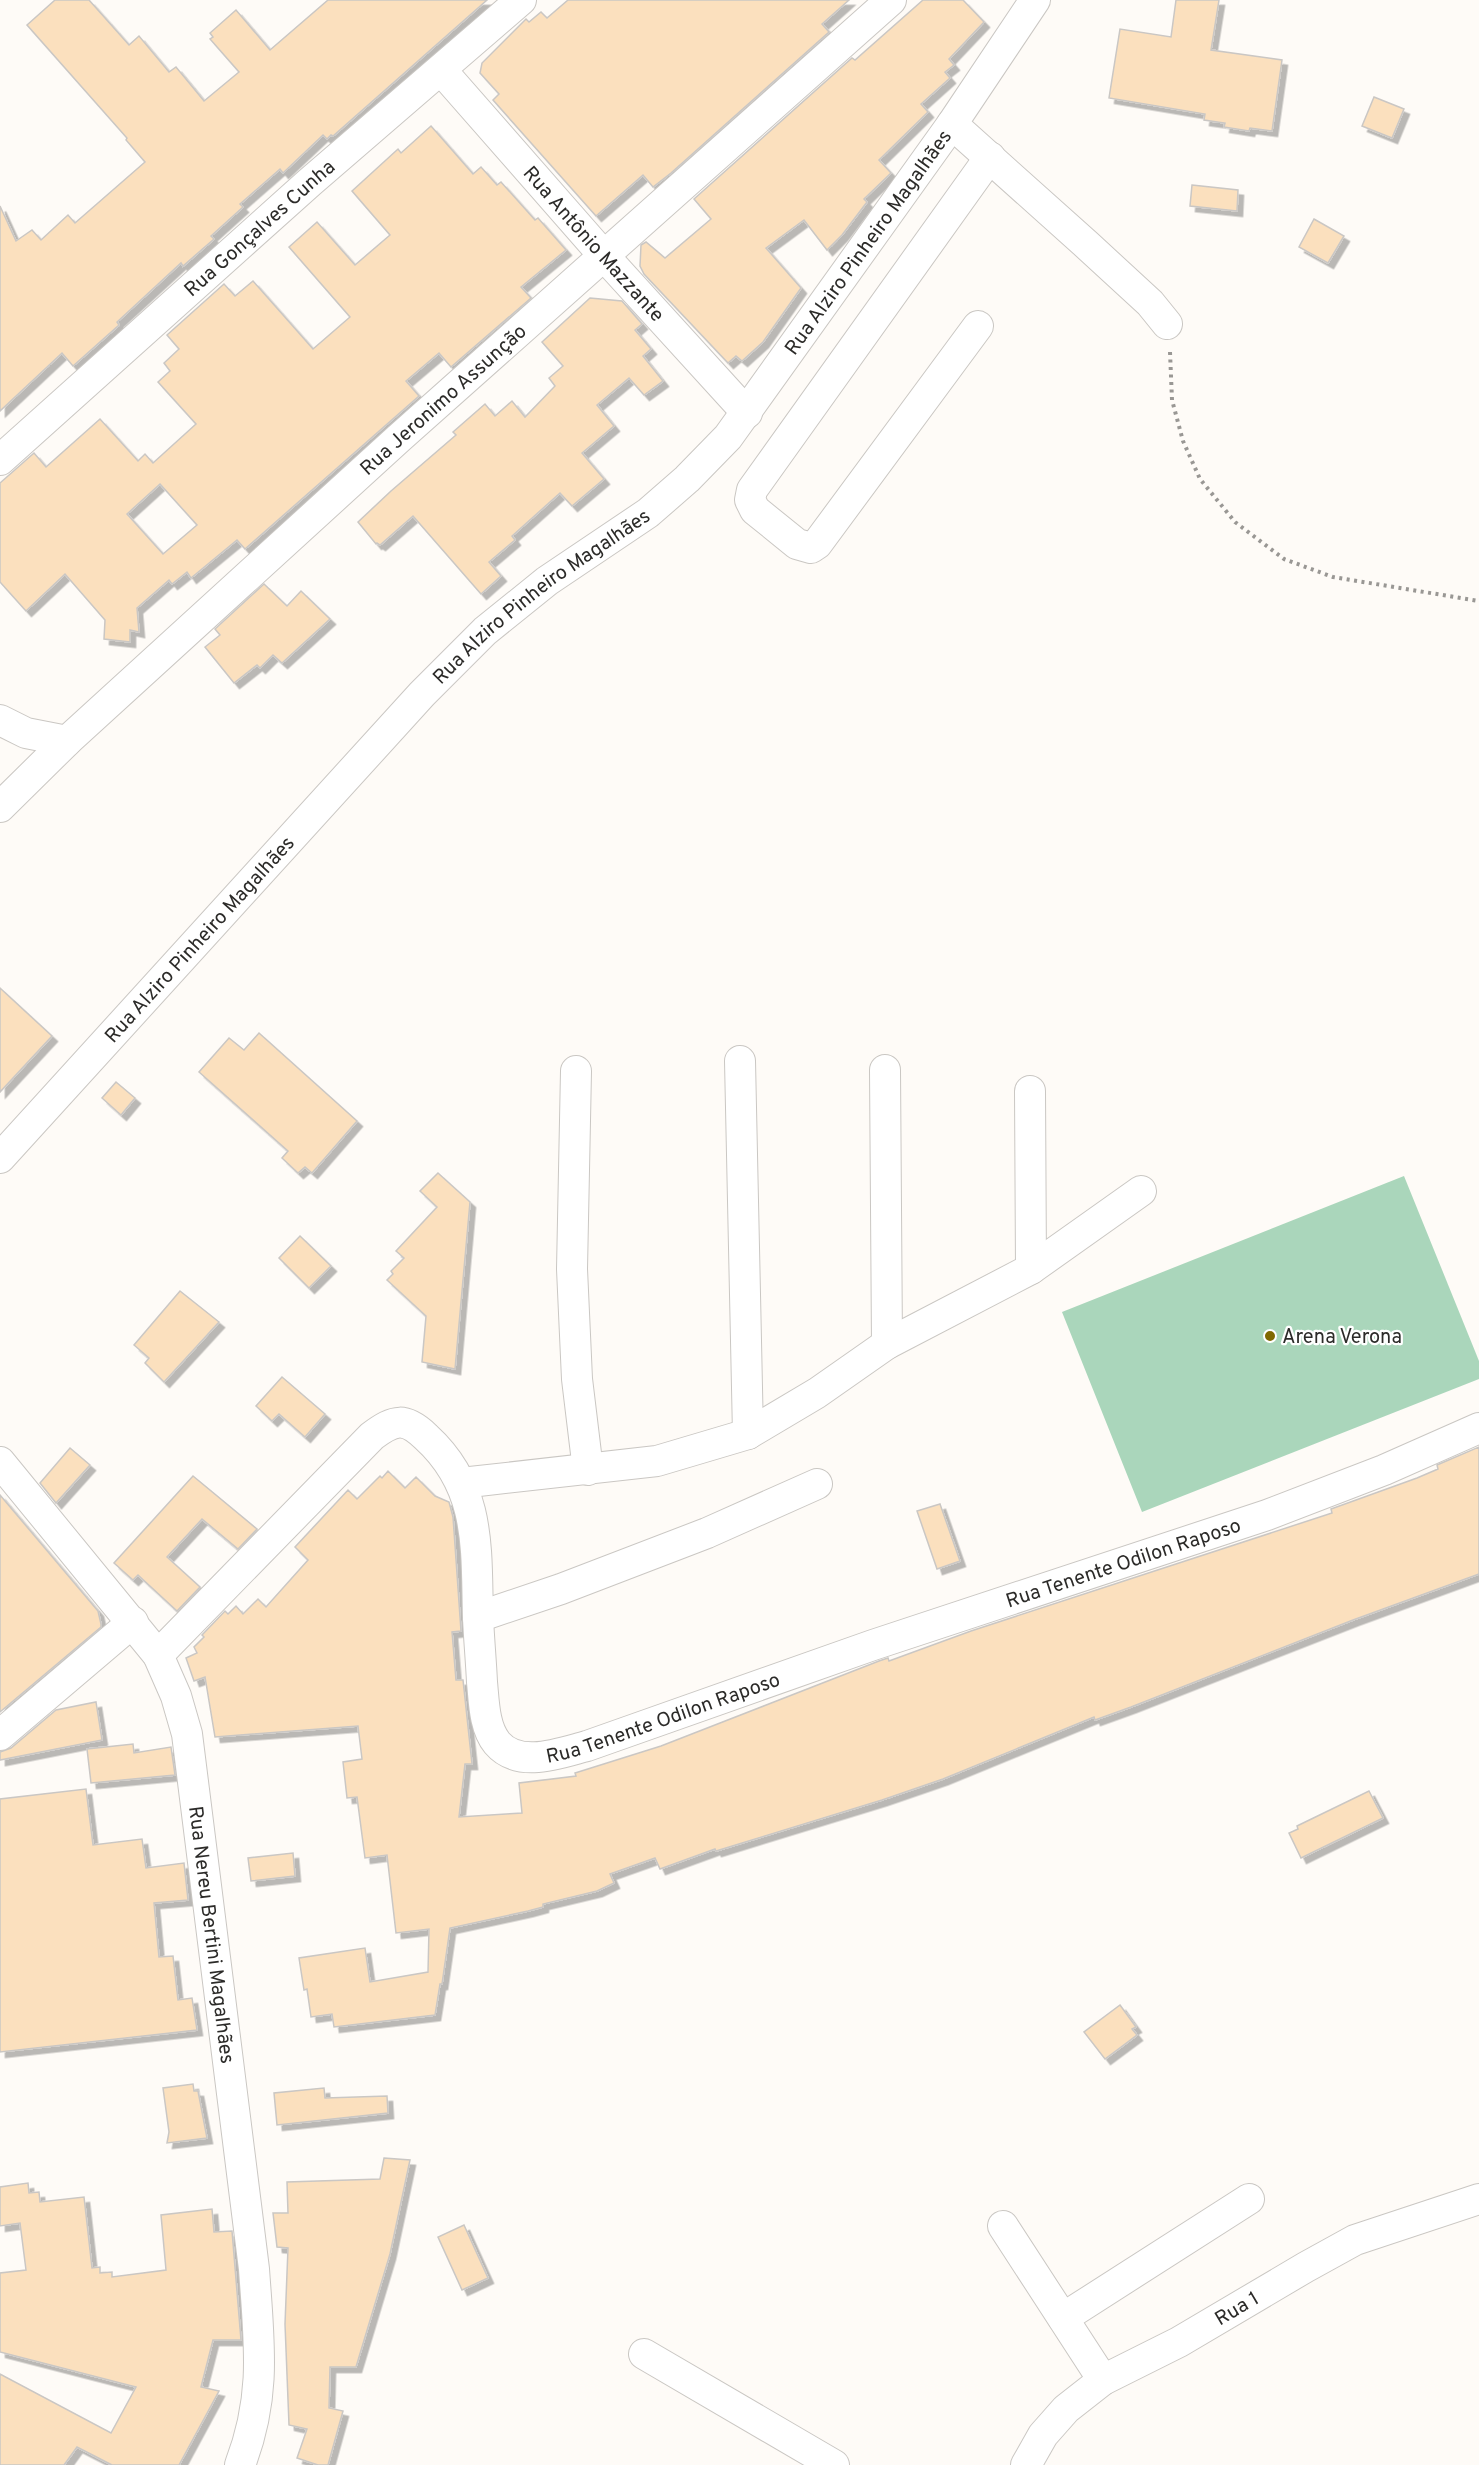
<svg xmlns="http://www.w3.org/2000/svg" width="1479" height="2465" font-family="Overpass,sans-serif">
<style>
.garden{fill:#aad6bb}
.building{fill:#fbe0be;stroke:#cac7c4;stroke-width:1.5;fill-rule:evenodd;filter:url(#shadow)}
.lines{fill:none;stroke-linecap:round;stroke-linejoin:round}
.minor-casing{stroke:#cac7c3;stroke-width:32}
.path{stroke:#999794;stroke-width:4;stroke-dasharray:3 4.5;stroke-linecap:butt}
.minor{stroke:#fff;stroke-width:30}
.poi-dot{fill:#806800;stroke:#fff;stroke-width:2}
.labels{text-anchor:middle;stroke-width:4.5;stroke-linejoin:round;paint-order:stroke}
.street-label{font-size:20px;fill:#2c2b29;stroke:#fff}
.poi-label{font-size:20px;fill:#2c2b29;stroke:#fff;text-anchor:start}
</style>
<defs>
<filter id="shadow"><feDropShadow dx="5.5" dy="5.5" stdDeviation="0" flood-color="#0004"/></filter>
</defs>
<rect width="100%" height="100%" fill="#fefbf7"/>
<path class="garden" d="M1404,1176l75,185v18l-337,133 -80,-200z"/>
<g class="building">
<path d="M55,0h34l40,45 10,-9 30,36 7,-5 28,34 35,-29 -29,-33 3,-2 -3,-4 26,-23 34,40 58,-50h159l-154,136 -2,-1 -4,4 -4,-4 -40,38 -3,-4 -40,35 3,3 -32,29 3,3 -31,27 -2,-3 -64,59 2,3 -46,41 -11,-13 -62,58v-205l16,35 16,-11 9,10 27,-25 7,8 70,-61 -19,-22 1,-2 -100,-113z"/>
<path d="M568,0h281l-27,24 7,8 -158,141 -18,14 -10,-12 -47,41 -103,-116 6,-6 -19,-21 2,-10 44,-44 3,3 12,-10 6,6z"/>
<path d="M923,0h40l21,22 -35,37 5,6 -9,7 5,6 -29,26 7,8 -49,48 12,13 -27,26 3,3 -25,33 -15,15 -23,-30 -38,28 35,40 -38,54 -21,19 -6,-5 -8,7 -84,-89 -4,-8 1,-21 5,-3 19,16 46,-39 -17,-20 158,-141 3,2z"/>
<path d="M1176,0h43l-8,50 71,10 -10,71 -22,-3 -1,3 -25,-4 1,-4 -21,-3 1,-6 -96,-16 11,-69 51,8z"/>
<path d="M1374,97l30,12 -12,29 -30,-12z"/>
<path d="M431,126l42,48 8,-7 16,18 4,-3 34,38 3,-2 28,32 -45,37 10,11 -80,69 -12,-14 -33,28 13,15 -174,153 -8,-9 -46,38 -4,-6 -15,12 -3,-4 -32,28 2,24 -9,-2v12l-26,-3 1,-19 -40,-46 -39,37 -26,-29v-99l34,-30 12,14 54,-48 38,42 7,-7 8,9 43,-39 -38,-42 12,-11 -6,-8 15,-14 -12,-14 57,-51 11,12 18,-15 60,68 37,-32 -61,-70 28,-25 38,43 35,-30 -38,-44 46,-42 3,4zM160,484l37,41 -34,29 -36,-40z"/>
<path d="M1192,185l46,5 -1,21 -47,-5z"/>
<path d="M1314,219l30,17 -16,27 -29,-16z"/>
<path d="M590,298l32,3 20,23 -7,6 16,19 -8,7 20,25 -19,14 -15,-17 -32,27 17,21 -32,27 22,26 -32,27 -12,-13 -48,43 3,4 -26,22 12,14 -20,18 -68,-78 -33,29 -3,-2 -1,1 -18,-22 33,-31 65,-56 -3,-3 32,-28 10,12 17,-15 13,16 30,-31 -6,-8 14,-12 -21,-24z"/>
<path d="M264,584l23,22 14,-15 29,28 -48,44 -9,-8 -13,13 -3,-3 -23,18 -29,-36 15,-12 -5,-6z"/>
<path d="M0,988l52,48 -52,56z"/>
<path d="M259,1033l98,88 -45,52 -7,-6 -7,6 -16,-15 6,-7 -89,-79 30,-34 15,12z"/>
<path d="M116,1082l19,16 -14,17 -19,-17z"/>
<path d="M438,1173l32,29 -15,167 -33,-7 4,-46 -39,-36 6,-6 -2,-3 13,-13 -8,-7 41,-44 -17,-16z"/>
<path d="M300,1236l31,30 -22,22 -30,-30z"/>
<path d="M180,1291l39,31 -55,60 -19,-19 4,-5 -15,-13z"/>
<path d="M282,1377l43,37 -20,23 -26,-23 -7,7 -16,-15z"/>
<path d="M1479,1447v127l-126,46 -222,87 -36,13 -1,-3 -151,62 -61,21 -166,51 -1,-2 -55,20 -5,-11 -45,16 4,9 -17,8 -54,13v3l-15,4 -78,17 -8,56h-2l-5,31 -101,12 -2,-13 -21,3 -4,-28 -3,1 -5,-32 66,-10 5,34 58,-10 1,-43 -33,4 -9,-78 -22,3 -8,-61 -10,1 -4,-36 19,-3 -4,-33 -143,11 -10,-60 -11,4 -8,-23 11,-5 -3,-6 10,-10 -2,-2 23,-24 3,3 8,-8 7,8 15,-15 8,8 42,-47 -13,-13 53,-57 9,9 23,-23 2,2 6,-7 17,17 11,-11 19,19 14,6 4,15 8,114 -9,1 4,48h7l9,84h-7l-6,53 63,-4 -3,-30 57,-7 -1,-3 86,-27 218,-85 9,-3 1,3 82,-30 361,-118 -1,-4 86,-31 21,-9 -1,-4z"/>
<path d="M70,1448l20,17 -34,38 -16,-20z"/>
<path d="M193,1476l64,53 -19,20 -36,-30 -35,38 33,30 -23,24 -39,-36 -5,5 -19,-17z"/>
<path d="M0,1495l98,116 3,13v3l-101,85z"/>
<path d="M940,1504l20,57 -23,8 -20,-58z"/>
<path d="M96,1702l6,38 -102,20v-8l11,-4 45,-38z"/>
<path d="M133,1744l1,9 37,-6 4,28 -84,8 -4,-34z"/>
<path d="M86,1789l7,56 49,-6 4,29 38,-5 4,37 -34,3 5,54 14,-1 5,44 14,-2 5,32 -197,22v-253z"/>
<path d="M1369,1791l14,27 -82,40 -12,-25 9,-4 -1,-3z"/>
<path d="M293,1853l2,23 -44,5 -3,-23z"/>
<path d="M1120,2005l16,22 -4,2 5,6 -32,24 -21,-27z"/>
<path d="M193,2084l1,7h4l9,47 -40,5 2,-11 -6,-44z"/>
<path d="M324,2088l1,10 62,-2 1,17 -111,12 -3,-32z"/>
<path d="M384,2158l26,2 -20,94 -34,113h-26l-1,41 14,3 -15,54h-10l-21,-7 10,-29 -18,-4 -4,-101 3,-76 -11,-1 -4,-34h15l-1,-31 93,-3z"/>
<path d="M28,2183l1,10 10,-1 1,10 44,-5 8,71 8,-1v6l12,-1v5l54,-7 -5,-55 51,-6 2,23 18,-1 9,109h-28l-12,47 18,4 -40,74h-67l-35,-18 -13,18h-64v-91l111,59 25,-46 -136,-35v-79l26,-3 -6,-47 -20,3v-39z"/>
<path d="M464,2225l24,53 -26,12 -24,-53z"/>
</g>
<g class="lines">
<g class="minor-casing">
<g id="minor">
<path id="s1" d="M442,71l163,186 142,156"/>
<path d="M952,124l135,121 63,58 17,21"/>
<path d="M978,326l-161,218 -6,4 -14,-4 -42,-34 -5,-10 2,-10 238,-333"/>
<path id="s2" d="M0,460l310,-278 211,-182"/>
<path d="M0,720l26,13 41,8"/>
<path id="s3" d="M0,807l67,-66 331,-302 493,-439"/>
<path d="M740,1061l8,373"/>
<path d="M885,1070l2,274"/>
<path d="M576,1071l-4,198 5,110 11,91"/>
<path d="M1030,1091l1,178"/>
<path id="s4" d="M0,1158l422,-464 63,-63 62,-50 101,-68 39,-34 41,-42 224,-313 83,-124"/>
<path id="s5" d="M0,1462l158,193 18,41 11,38 67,535c5,73 13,126 -14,196"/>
<path d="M461,1483l196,-22 91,-27 69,-41 70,-49 144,-75 110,-78"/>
<path d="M478,1617l83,-28 146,-56 110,-49"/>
<path id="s6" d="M158,1655l214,-219c23,-17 33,-19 54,1 56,51 50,113 52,181 1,21 3,43 4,64 2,20 2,45 15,61 22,26 63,10 90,3l286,-101 394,-130 117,-45 95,-42"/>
<path d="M0,1735l133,-113"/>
<path d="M1003,2226l100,154"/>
<path d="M1063,2318l186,-119"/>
<path d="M644,2354l190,111"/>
<path id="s7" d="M1026,2465l17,-30 23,-26 37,-29 76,-38 127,-75 49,-27 124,-41"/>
</g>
</g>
<path class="path" d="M1170,352l2,48 11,41 17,38 35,43 49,37 49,18 146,24"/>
<use href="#minor" class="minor"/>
</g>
<circle class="poi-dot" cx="1270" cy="1336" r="6"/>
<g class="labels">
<g class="street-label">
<text dy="7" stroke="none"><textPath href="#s2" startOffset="348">Rua Gonçalves Cunha</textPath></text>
<text dy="7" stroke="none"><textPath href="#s1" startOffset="230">Rua Antônio Mazzante</textPath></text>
<text dy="7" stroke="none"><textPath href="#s4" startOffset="1268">Rua Alziro Pinheiro Magalhães</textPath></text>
<text dy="7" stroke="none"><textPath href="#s3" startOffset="602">Rua Jeronimo Assunção</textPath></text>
<text dy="7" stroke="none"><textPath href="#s4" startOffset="782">Rua Alziro Pinheiro Magalhães</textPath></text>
<text dy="7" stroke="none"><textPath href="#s4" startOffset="296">Rua Alziro Pinheiro Magalhães</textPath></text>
<text dy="7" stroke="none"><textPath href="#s6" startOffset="1353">Rua Tenente Odilon Raposo</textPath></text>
<text dy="7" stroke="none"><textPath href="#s6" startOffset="867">Rua Tenente Odilon Raposo</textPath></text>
<text dy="7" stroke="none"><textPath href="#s5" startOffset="536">Rua Nereu Bertini Magalhães</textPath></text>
<text dy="7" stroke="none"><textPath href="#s7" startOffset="268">Rua 1</textPath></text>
</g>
<g class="poi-label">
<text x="1282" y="1343">Arena Verona</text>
</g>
</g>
</svg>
